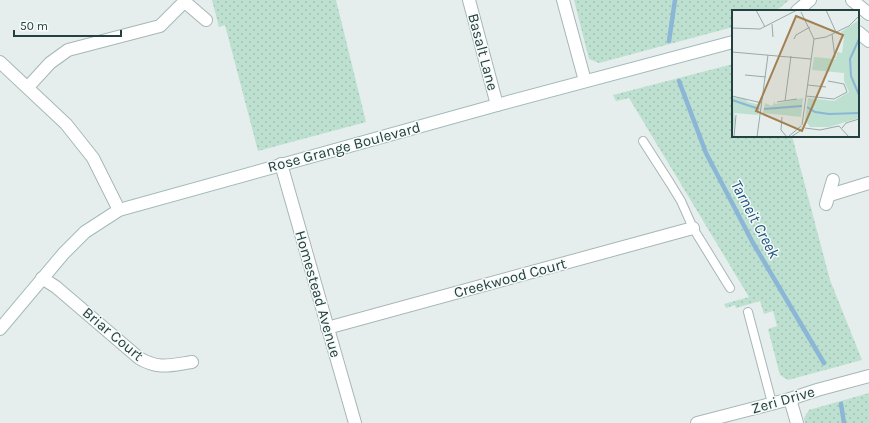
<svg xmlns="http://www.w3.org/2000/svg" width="869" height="423" font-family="Karla,sans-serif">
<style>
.grass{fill:url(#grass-dots)}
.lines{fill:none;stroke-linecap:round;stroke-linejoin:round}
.stream{stroke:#8cb6d5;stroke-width:4.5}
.lane-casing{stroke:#a7b7b6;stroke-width:10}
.street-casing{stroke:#a7b7b6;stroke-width:14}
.secondary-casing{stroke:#a3bbb9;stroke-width:14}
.lane{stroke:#fff;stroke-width:8}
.street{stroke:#fff;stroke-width:12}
.secondary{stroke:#fff;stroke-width:12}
.labels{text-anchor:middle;stroke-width:3;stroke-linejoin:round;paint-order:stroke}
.street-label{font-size:15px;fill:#234141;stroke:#f6faf9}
.water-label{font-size:16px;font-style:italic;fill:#1a5480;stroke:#f6faf9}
.inset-river{fill:none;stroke:#8cb6d5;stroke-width:2}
.inset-road{fill:none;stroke:#97a9a8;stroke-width:1}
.view{fill:#a28051;fill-opacity:0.15;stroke:#a28051;stroke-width:2}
.inset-edge{fill:none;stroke:#234141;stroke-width:2}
</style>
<defs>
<pattern id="grass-dots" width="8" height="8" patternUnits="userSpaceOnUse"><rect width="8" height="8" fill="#bde0d0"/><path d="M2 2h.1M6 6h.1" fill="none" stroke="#a2c1b4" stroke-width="1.8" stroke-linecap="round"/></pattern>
</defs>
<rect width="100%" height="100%" fill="#e5eeed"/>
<g class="grass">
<path d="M212,0h124l30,122 -108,29 -33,-126 -6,2z"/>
<path d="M574,0h215l-13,11h-43v16l-134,36 -10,-4z"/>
<path d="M733,64v72h59l38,144 32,80 -74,20 -8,-5 -12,-46 9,-3 -4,-15 -9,3 -4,-13 -24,7 -1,-3 -9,3 -2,-4 25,-7 -120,-199 -13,3 -3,-6z"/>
<path d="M869,393v30h-64l-1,-5 5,-8z"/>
</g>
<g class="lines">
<g class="stream">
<path d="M669,41l6,-41"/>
<path d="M679,81l27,72 47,90 71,120"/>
<path d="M841,404l3,19"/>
</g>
<g class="lane-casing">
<g id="lane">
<path d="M643,141l27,42 11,18 12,27 37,60"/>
<path d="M748,312l24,91"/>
</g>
</g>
<g class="street-casing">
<g id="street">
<path d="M469,0l28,105"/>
<path d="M563,0l22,81"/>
<path d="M185,2l21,18"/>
<path d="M0,62l66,62 27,34 26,52"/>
<path d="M28,87l22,-24 18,-13 92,-24 26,-26"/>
<path d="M281,164l74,259"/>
<path d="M830,195l39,-12"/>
<path d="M826,204l7,-24"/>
<path d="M42,278l14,9 83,71c20,12 32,7 53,4"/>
<path d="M327,328l366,-100"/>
<path d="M790,399l7,24"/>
<path d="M697,423l93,-24 27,-9 52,-14"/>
</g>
</g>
<g class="secondary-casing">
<g id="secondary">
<path d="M852,0l17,14"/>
<path d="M797,11l13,-11"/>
<path d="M858,32l11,9"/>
<path d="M0,329l64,-76 21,-21 34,-22 378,-105 236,-63"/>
</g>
</g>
<use href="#lane" class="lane"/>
<use href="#street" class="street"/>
<use href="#secondary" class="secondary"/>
</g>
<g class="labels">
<g class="street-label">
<text transform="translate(483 52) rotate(75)" y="5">Basalt Lane</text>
<text transform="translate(344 147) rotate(-15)" y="5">Rose Grange Boulevard</text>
<text transform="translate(510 278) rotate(-15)" y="5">Creekwood Court</text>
<text transform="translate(318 294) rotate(74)" y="5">Homestead Avenue</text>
<text transform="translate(113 334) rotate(40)" y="5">Briar Court</text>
<text transform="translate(783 400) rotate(-16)" y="5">Zeri Drive</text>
</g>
<g class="water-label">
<text transform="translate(756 219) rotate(62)" y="6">Tarneit Creek</text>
</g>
</g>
<g transform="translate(732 10)">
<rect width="127" height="127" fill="#e5eeed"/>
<path d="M127,10v98l-30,9h-19l-5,-7 3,-22 26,3 15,-9 -5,-11v-8l-32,-3 2,-13 22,2 1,-7 5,1 2,-15 -3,-6zM0,87l13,2 3,3 12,3 -2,10 -24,-2 1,7 -3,15zM71,88l-2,19 -38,-4 2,-10 7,3 3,-5v3z" fill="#bde0d0"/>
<path class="inset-river" d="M127,29l-9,20 1,17 8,19M0,90l27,9M75,97l8,5 14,2 30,-1M32,99l38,-3"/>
<path class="inset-road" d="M24,0l9,17M94,0l10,22M69,2l13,27 -12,86M40,14l1,13M0,18l28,1 37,-19M100,24l3,24M62,29l2,-4 14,-8M82,29l12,-2 23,-11 10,-10M0,42l79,7M13,65l21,2M76,75l18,2M0,86l30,7M74,86l28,3 13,-7 -3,-8 -16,-3M53,91l6,-45M45,92l20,-3M50,107l-1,13 6,7M73,118l15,2 19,-4 10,11M110,118l4,-5 13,-4M2,127l2,-22M25,127l11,-82M56,127l13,-11M59,127l12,-8"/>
<path class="view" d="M64,6l47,19 -41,96 -46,-20z"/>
<rect width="127" height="127" class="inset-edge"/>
</g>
<path d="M14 30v6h107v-6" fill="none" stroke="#234141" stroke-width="2"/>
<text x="20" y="30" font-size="12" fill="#234141" stroke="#f6faf9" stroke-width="3" paint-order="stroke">50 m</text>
</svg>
